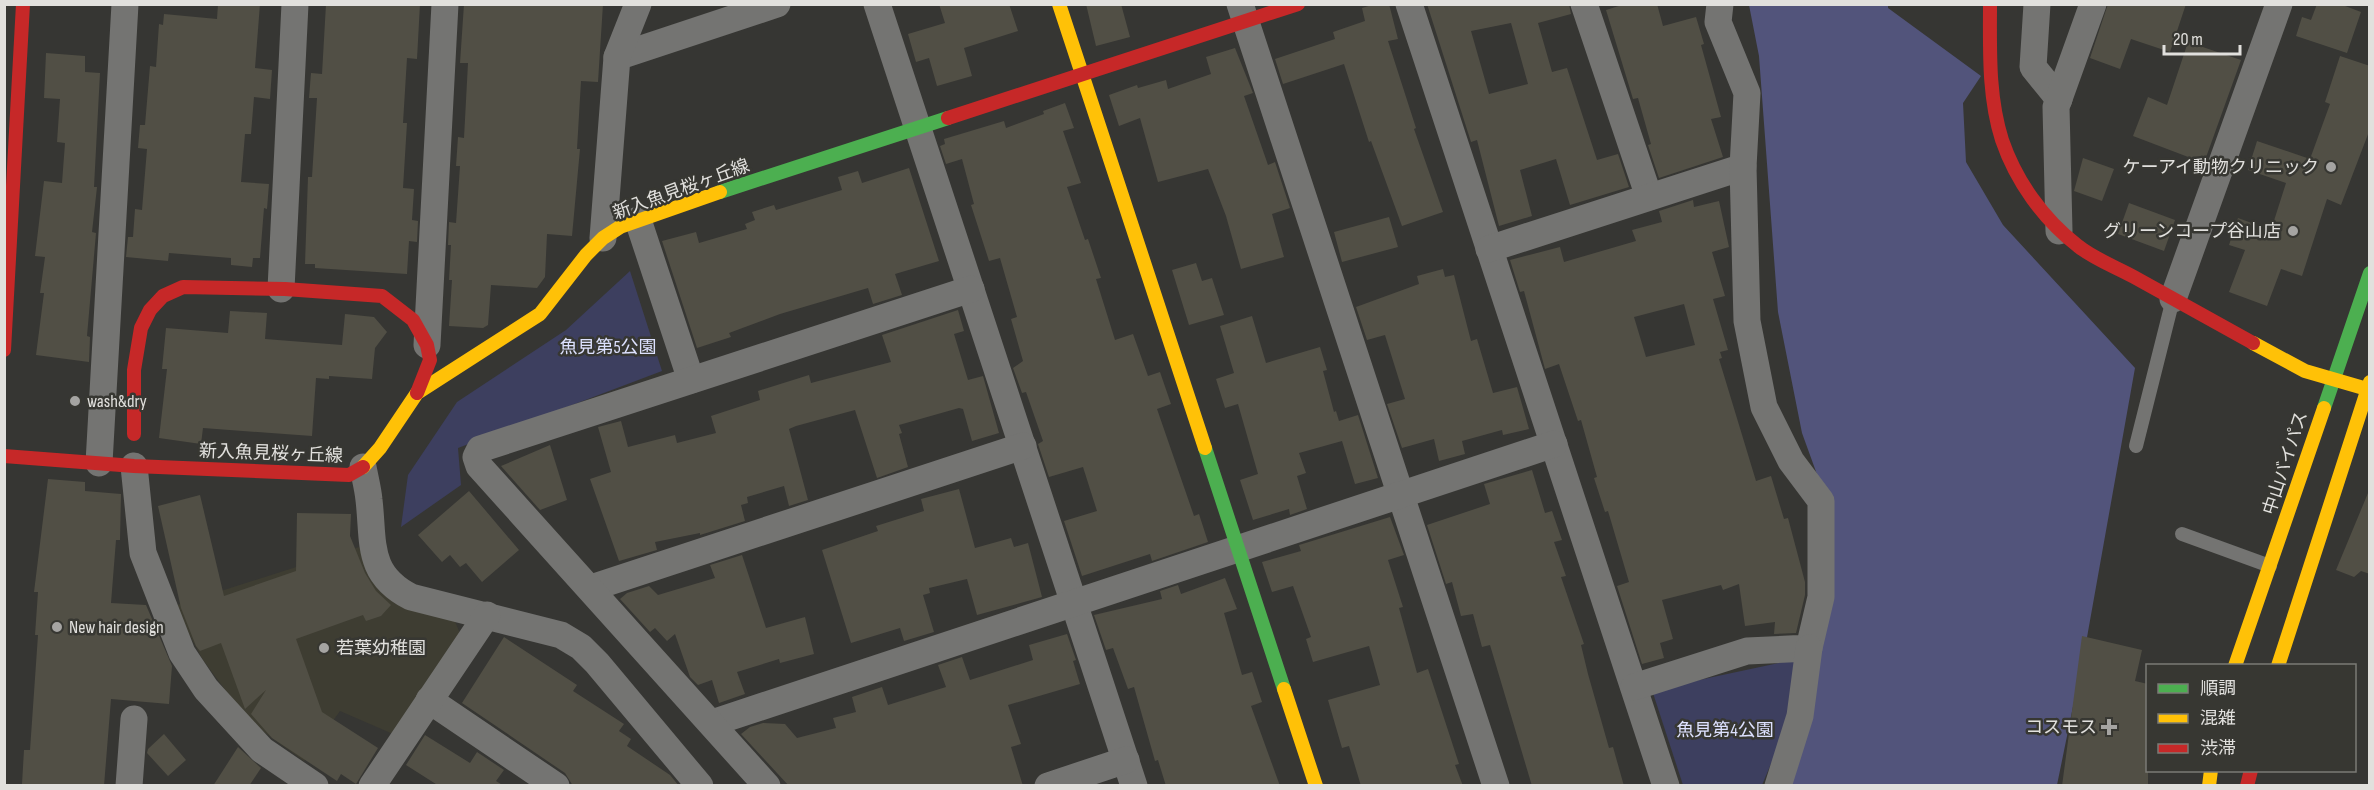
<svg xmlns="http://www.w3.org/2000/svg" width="2374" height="790" font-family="'Sofia Sans Condensed','Noto Sans JP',sans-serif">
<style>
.built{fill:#3e3d32}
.green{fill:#3d3f5f}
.forest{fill:#52547b}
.building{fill:#514f45;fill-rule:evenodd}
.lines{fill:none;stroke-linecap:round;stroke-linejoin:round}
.lane{stroke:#747472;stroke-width:14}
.street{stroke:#747472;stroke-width:27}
.fast{stroke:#4caf50;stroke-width:14}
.slow{stroke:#ffc107;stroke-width:14}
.jam{stroke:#c62828;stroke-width:14}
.poi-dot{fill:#a5a4a2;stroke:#373732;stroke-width:2}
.labels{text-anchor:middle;stroke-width:5;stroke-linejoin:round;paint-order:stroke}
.poi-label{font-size:18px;fill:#e1e0dd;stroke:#373732;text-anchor:end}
.street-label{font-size:18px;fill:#e1e0dd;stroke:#373732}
.park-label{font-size:18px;fill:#dde1fe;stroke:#373732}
</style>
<rect width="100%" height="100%" fill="#363633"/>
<path class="built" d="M359,547l20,42 75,30 7,17 -68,98 -53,-23 -36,50 -40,-29 -29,-29 -32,-43 -29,-54z"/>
<g class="green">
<path d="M630,271l32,100 -204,77 3,37 -60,42 7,-52 49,-73 109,-72z"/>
<path d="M1802,658l-23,87 -17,40h-79l-31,-95z"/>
</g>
<path class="forest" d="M1749,5h139v3l93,68 -18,27 3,59 37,63 132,143 -49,275 -29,142h-271l41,-283 -25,-69 -24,-121 -19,-256z"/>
<g class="building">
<path d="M218,4h42l-5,64 17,2 -2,29 -16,-2 -3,37h-6l-4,48 28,2 -2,25 -3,-1 -4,50h-7l-1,9 -21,-2v-7l-62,-5 -1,8 -42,-4 2,-20h5l2,-28 7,1 5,-61 -9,-1 2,-23h5l5,-59 6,1 3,-43 4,1 1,-11 53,5z"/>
<path d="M326,4h94l-3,55 -10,-1 -4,65h4l-4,65 11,1 -2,31 6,1 -1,21 -8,-1 -2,33 -92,-6v-4h-10l3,-87h4l5,-79h-8l2,-25 11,1z"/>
<path d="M464,4h139l-5,78 -17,-1 -4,68h3l-8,87 -25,-2 -2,43 -8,11 -46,-3 -3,40 -5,3 -34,-2 3,-46h-3l2,-35h-3l1,-23 7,1 4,-57h-4l2,-29 6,1 4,-75h-8z"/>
<path d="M939,4h70l9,27 -54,17 8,28 -35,10 -8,-28 -13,4 -8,-28 37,-11z"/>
<path d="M1086,4h35l9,33 -34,9z"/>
<path d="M1375,4h14l9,35 -10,2 28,87 -2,1 29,83 -41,14 -31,-85 -2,1 -25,-78 -61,20 -8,-25 60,-20 -2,-7 32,-11 -3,-13z"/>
<path d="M1427,4h142l2,10 -33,9 14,49 15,-4 30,92 21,-6 11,33 -59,18 -14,-46 -36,11 12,46 -33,10 -22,-86 -6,2zM1511,23l17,61 -39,10 -18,-63z"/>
<path d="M1625,4h32l6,22 33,-9 8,27 -3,1 20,72 -10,2 12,38 -64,21 -11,-33 3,-1 -13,-46 -5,1 -27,-89z"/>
<path d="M2108,4h78l-16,48 -39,-13 -11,30 -30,-11z"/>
<path d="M2317,4h23l21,8 -14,41 -51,-17 6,-19 9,3z"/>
<path d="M2188,42l53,18 -37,103 -71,-27 15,-39 19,8z"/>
<path d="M1235,48l18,45 -9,3 24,69 7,-3 15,46 -18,6 12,43 -43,12 -15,-53 -18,-47 -50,13 -18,-64 -21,8 -10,-31 28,-10 1,3 28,-8 2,9 43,-15 -5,-17z"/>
<path d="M46,53l39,3v16l15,1 -6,114h3l-5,45 4,1 -9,103 3,1 -1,25 -53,-7 8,-62h-4l5,-36 -10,-1 9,-75 18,2 3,-40 -8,-1 3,-43 -16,-1z"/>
<path d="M2340,56l30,10v63l-29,76 -14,-6 -25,77 -21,-7 -14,37 -38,-14 16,-42 -16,-5 9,-27 33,12 15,-47 -38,-13 9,-29 53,18 20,-55 -5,-2z"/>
<path d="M1065,103l9,25 -11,3 18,52 -14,4 18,53 3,-1 13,39 -5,1 19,61 18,-6 15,42 12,-4 11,32 -14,5 37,107 5,-2 9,28 -56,19 -2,-7 -68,22 -18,-55 33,-10 -14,-44 -34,10 -11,-33 5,-3 -17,-49 -4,1 -9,-25 10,-7 -12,-42 6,-2 -17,-59 -11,3 -18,-56 3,-1 -12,-45 -16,5 -6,-18 5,-2 -1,-5 60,-18 2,7 38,-14 -1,-3z"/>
<path d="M2083,158l31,11 -12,32 -28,-10z"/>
<path d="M909,168l30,93 -44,13 7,21 -29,9 -5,-16 -88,26 -51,19 2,4 -34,11 -35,-107 34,-9 3,11 48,-14 -2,-5 10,-4 -3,-8 22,-7 2,5 66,-20 -4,-13 20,-6 4,12z"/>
<path d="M1693,200l1,7 25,-6 10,46 -17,5 13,44 -12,3 15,51 -8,2 2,6 -3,1 37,122 15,-5 13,43 4,-1 17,64v13l-9,38 -22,1 1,-12 -30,4 -6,-42 -16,6 -2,-5 -59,15 11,39 -13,4 4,15 -22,6 -25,-78 12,-4 -21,-71 -3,1 -11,-34 3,-1 -16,-57 -3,1 -19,-57 -14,5 -21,-78 -4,1 -10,-32 50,-13 4,15 72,-21 -4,-11 30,-8 -3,-11zM1684,304l11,41 -49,12 -12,-40z"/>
<path d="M2129,203l46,17 -11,31 -46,-17z"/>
<path d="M1389,217l9,30 -56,15 -8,-30z"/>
<path d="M1196,263l6,18 10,-3 12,37 -35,10 -17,-55z"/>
<path d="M1443,269l2,8 9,-2 17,66 6,-2 16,54 24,-6 12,42 -26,6 -1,-5 -40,11 3,13 -26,7 -5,-22 -32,9 -15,-44 18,-5 -20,-64 -18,5 -11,-33 63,-23 -2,-8z"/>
<path d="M958,310l6,21 -10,3 14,46 15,-4 16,57 -27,8 -9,-32 -4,-1 -60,17 3,8 -3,1 9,33 -31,11 -22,-68 -59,16 -7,3 19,71 -19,6 -5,-20 -37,11 1,6 -7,2 4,16 -45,14v-2l-45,9 2,8 -38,11 -29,-82 21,-7 -13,-45 23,-6 7,26 47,-12 2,8 39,-10 -5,-17 49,-16 -2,-9 51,-16 2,8 80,-21 -9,-27z"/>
<path d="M230,311l37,2 -2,26 77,6 3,-31 29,3 13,15 -12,16 -3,31 -43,-3v3l-13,-1 -4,58 -109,-8 -2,16 -42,-6 8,-69h-5l4,-41 62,5z"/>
<path d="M1252,316l14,47 54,-16 7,23 -4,1 11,41 2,-1 3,10 19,-6 20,63 -23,6 -13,-43 -43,12 7,20 -9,3 10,33 -17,6 -1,-6 -36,11 -13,-40 18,-6 -20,-70 -13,4 -9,-29 18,-6 -14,-47z"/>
<path d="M550,445l17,55 -27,10 -39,-44z"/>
<path d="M1532,470l13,43 7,-2 10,29 -8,2 12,34 -5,1 23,67 -3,1 7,29 21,74 4,-1 11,39h-92l-42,-141 -8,2 -9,-33 -12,2 -9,-34 -6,2 -19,-59 63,-21 -6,-20z"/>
<path d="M48,479l37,3v9l36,3 -1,46h-4l-5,63 35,2 26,61 -3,38 -58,-5 -7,87 -82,-2 2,-34h6l8,-115h-3l3,-43h-4z"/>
<path d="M959,489l16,59 36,-10 3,9 14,-4 14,54 -65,18 -10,-36 -38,9 1,5 -7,2 11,37 -30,9 -4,-13 -49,15 -29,-93 56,-19 -2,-5 48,-15 -3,-12z"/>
<path d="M469,491l50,59 -37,32 -16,-19 -6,4 -10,-12 -8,7 -24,-27z"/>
<path d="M2368,493l2,81 -9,-3 -7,6 -18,-7z"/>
<path d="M200,495l24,101 72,-25 1,-58 54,1 -1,22 15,37 11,18 15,14 -10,11 -15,5 -3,-6 -67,24 26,73 56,36 -22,36 -15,-10 -4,7 -65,-43 -21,-24 15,-24 -21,19 -24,-66 -21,8 -4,-5 -15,-38 -23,-102z"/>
<path d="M1390,517l14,38 -16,5 15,47 -4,1 18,65 11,-4 31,95 -4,1 8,21h-102l-12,-40 -7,2 -14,-48 52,-15 -11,-39 -56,16 -7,-23 5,-2 -18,-51 -21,6 -10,-30 39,-11 -2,-6z"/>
<path d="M742,555l24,73 39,-11 9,37 -34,9 -1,-4 -42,13 8,22 -26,9 -7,-23 -14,5 -8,-8 -15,-43 -8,7 -12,-13 -5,4 -30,-33 7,-6 22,-7 9,9 57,-17 -5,-13z"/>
<path d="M1225,578l12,31 -13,4 18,62 10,-3 10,30 -11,4 29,80h-114l-8,-26 -3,1 -21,-74 -6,2 -15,-41 -7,2 -12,-35 68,-16 -2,-8 18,-6 3,9z"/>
<path d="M1067,634l9,26 -3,1 7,23 -72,21 13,39 -10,3 12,39h-234l-48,-52 9,-7 13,-4 22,1 12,14 39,-10 -3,-10 23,-6 -4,-15 30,-10 6,18 58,-18 -8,-22 24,-8 8,23 63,-20 -4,-15z"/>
<path d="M2082,636l60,14 -7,31 13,3v102h-86z"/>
<path d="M504,637l73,48 -4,6 51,33 -5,7 12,8 -4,7 43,29 9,11h-106l-8,-13 -103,-70z"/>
<path d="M164,734l22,26 -18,16 -21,-23 1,-4z"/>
<path d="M425,735l45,28 7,-11 27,18 -8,11 8,5h-65l-33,-21z"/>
<path d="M238,747l23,21 -12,18h-36z"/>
</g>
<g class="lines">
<g class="lane">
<path d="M2136,446l37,-147"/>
<path d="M2182,534l88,32"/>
</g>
<g class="street">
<path d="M877,4l257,782"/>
<path d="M1240,4l256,782"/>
<path d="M1409,4l257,782"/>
<path d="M1584,4l65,193"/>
<path d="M2037,4l-4,63 26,32"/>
<path d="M617,57l160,-53"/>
<path d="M638,220l53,160"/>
<path d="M2059,231l-3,-124 37,-103"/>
<path d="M603,238l14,-181 21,-53"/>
<path d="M1489,249l254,-82"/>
<path d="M281,289l14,-285"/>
<path d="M2173,299l106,-295"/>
<path d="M427,345l18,-341"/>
<path d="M99,463l26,-459"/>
<path d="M134,466l9,87 39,100 24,36 56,61 53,36"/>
<path d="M363,467c2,11 5,22 6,33 5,42 -3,74 42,97l150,38 20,12 16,16 103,123"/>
<path d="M591,588l432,-142"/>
<path d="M1634,687l113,-36 62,-3 12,-51v-96l-30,-40 -27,-54 -17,-86 -4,-154 4,-74 -29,-71 2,-18"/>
<path d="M429,700l127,86"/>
<path d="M712,723l842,-279"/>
<path d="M129,786l5,-67"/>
<path d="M372,786l115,-171"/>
<path d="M767,786l-288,-320 -3,-9 4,-8 491,-160"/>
<path d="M1048,786l78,-26"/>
<path d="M1778,786l22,-70 9,-68"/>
</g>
<g class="fast">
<path d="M720,192l228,-74"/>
<path d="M2324,408l46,-135"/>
<path d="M1205,448l79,241"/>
</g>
<g class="slow">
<path d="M1059,4l146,444"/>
<path d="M2253,343l52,28 62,18"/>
<path d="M363,467l17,-19 37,-55 123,-79 46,-59 17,-17 17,-11 100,-35"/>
<path d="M2235,666l89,-258"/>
<path d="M2278,666l92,-284"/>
<path d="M1284,689l32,97"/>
<path d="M2209,786l2,-16"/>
</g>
<g class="jam">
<path d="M1990,4c0,45 -2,92 12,136 14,41 41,79 76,106 16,13 38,21 56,31 40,22 80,44 119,66"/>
<path d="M948,118l350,-114"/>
<path d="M4,350l19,-346"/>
<path d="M134,434v-64l7,-42 9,-18 13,-14 20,-9 102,2 97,7 31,24 14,25 3,15 -13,33"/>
<path d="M4,456l130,10 215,9 14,-8"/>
<path d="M2247,786l4,-16"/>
</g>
</g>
<g class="poi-dot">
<circle cx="2331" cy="167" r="6"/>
<circle cx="2293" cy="231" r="6"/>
<circle cx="75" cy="401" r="6"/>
<circle cx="57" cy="627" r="6"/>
<circle cx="324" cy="648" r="6"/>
<path d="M2106 718h6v6h6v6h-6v6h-6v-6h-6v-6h6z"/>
</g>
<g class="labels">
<g class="poi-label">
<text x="2319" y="173">ケーアイ動物クリニック</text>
<text x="2281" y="237">グリーンコープ谷山店</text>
<text x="87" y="407" text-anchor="start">wash&amp;dry</text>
<text x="69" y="633" text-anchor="start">New hair design</text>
<text x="336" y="654" text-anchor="start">若葉幼稚園</text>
<text x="2097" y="733">コスモス</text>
</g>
<g class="street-label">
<text transform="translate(681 189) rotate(-20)" y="6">新入魚見桜ヶ丘線</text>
<text transform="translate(271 453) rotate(2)" y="6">新入魚見桜ヶ丘線</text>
<text transform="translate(2285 463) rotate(-72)" y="6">中山バイパス</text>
</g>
<g class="park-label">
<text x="608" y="353">魚見第5公園</text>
<text x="1725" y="736">魚見第4公園</text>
</g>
</g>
<rect width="2374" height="790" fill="none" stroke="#e1e0dd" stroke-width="12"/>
<rect x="2146" y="664" width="210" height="108" fill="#373732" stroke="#7b7b76" stroke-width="1.5"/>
<rect x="2158" y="684" width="30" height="9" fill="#4caf50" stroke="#7b7b76" stroke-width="1.5"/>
<text x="2200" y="694" font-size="18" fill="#e1e0dd">順調</text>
<rect x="2158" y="714" width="30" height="9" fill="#ffc107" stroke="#7b7b76" stroke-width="1.5"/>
<text x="2200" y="724" font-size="18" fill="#e1e0dd">混雑</text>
<rect x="2158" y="744" width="30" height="9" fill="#c62828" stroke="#7b7b76" stroke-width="1.5"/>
<text x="2200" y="754" font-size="18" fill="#e1e0dd">渋滞</text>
<path d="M2164 45v9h76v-9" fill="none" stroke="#e1e0dd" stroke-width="3"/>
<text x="2173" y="45" font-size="18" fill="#e1e0dd" stroke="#373732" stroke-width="4.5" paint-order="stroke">20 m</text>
</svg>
